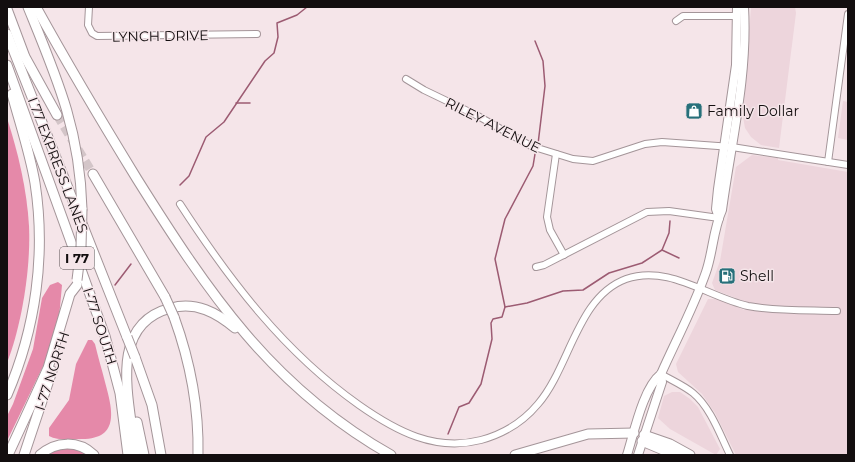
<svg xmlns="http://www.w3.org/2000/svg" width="855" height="462" font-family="Montserrat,sans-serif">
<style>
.built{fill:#edd5dc}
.forest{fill:#e589a9}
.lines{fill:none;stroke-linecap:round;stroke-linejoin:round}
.stream{stroke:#9c5b72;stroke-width:1.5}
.highway-tunnel{stroke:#d3c5c8;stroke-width:9;stroke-dasharray:9 4.5;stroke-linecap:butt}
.minor-casing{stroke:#a49599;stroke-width:8}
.major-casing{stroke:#a49599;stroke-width:10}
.highway-casing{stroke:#a49599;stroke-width:11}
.minor{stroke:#fff;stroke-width:6}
.major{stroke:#fff;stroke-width:8}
.highway{stroke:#fff;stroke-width:9}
.highway-bridge-casing{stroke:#a49599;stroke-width:11;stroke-linecap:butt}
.highway-bridge{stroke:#fff;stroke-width:9}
.labels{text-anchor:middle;stroke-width:3;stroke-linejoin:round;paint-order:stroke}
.shield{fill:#f5e5e9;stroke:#574e50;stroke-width:1}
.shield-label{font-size:13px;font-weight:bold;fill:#130e0f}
.street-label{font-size:14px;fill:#130e0f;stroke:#f5e5e9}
.poi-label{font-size:14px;fill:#130e0f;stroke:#f5e5e9;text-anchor:start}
</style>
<rect width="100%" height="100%" fill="#f5e5e9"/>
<g class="built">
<path d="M751,7h44l1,6 -17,135 -18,-3 -10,-8 -6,-9 -2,-11z"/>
<path d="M843,101l5,1v38l-10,-2z"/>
<path d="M752,155l26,3v2l70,12v283h-112l-21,-42 -13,-19 -24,-22 -2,-8 32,-65h11l25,11 5,-7 -34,-13 -3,-7 8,-22 16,-94z"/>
<path d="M672,392h8l10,7 8,8 22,42 -4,6 -46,-26 -12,-11 6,-22z"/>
</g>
<g class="forest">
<path d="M7,118c11,34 20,72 22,108 2,41 -7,98 -22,137z"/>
<path d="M58,282l4,3 -3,33 -12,40 -40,83v-25l6,-12 20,-55 9,-51 8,-13z"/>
<path d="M88,340h4l3,4c3,13 7,26 10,38 7,26 16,57 -23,57 -11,0 -24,2 -33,-3v-8l20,-28 7,-36z"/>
<path d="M60,449h16l12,6h-42z"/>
</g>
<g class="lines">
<g class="stream">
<path d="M535,41l8,20 2,25 -7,58"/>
<path d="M236,103h14"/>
<path d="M180,185l9,-9 17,-39 18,-15 41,-61 9,-8 4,-16 -1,-14 20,-8 10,-8"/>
<path d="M662,250l17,8"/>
<path d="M115,285l16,-21"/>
<path d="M505,307l22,-4 36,-12 20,-1 26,-17 33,-10 20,-13 7,-17 1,-12"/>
<path d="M448,434l11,-27 10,-4 12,-19 11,-45 -1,-16 2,-4 9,-2 3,-10 -10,-48 10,-40 28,-53 2,-12"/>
</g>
<path class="highway-tunnel" d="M57,115l36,59"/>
<g class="minor-casing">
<g id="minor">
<path d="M89,7l-1,18 4,8 5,3 160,-2"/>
<path d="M676,21l7,-5h54"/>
<path d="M406,79l18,11 54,26 53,30 42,13 20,2 52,-17 17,-2 70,5 116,18"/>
<path d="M556,154l-9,63 3,13 14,25"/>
<path d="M828,162l20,-148"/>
<path d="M180,204c50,77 104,148 179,201 37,26 76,47 122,35 22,-6 42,-18 57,-36 32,-37 39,-107 88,-125 42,-15 82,18 122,27 26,5 61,4 89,5"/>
<path d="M536,267l8,-2 103,-53 22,-1 50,7"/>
<path d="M661,374c10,6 22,11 32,19 18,15 27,42 37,62"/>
</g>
</g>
<g class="major-casing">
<g id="major">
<path d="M719,218l-3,-9 2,-20 18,-124 1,-58"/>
<path d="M627,455c7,-22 16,-67 34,-81 15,-34 33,-67 45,-102 7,-20 7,-42 16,-62 9,-67 26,-134 22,-203"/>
<path d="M638,455l24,-73 -1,-8"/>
</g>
</g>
<g class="highway-casing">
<g id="highway">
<path d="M28,7c29,71 52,123 54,202"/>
<path d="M36,7c32,58 66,115 101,172 71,113 134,208 254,276"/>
<path d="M7,9l18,48 32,58"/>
<path d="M7,34l120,303"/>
<path d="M7,65l98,271 15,57 8,62"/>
<path d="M93,174l72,123"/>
<path d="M174,317c16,44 25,90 24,138"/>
<path d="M135,357l17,48 9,50"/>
<path d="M7,395c29,-67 39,-141 28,-212 -5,-30 -15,-59 -23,-89"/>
<path d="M137,422l7,33"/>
<path d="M644,435l26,9 20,11"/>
<path d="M642,441l33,14"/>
<path d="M8,455l40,-87 22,-74 7,-9"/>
<path d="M24,455l28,-84"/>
<path d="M40,455c16,-14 38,-15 54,0"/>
<path d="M135,455c-3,-48 -31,-130 36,-147 25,-7 46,5 64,20"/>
<path d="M515,455l73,-21 46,-1"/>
</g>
</g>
<use href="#minor" class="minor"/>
<use href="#major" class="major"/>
<use href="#highway" class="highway"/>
<g class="highway-bridge-casing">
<g id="highway-bridge">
<path d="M77,280l4,-33 1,-38"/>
<path d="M165,297l9,20"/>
<path d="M127,337l8,20"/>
</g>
</g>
<use href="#highway-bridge" class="highway-bridge"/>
</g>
<defs>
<g id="shop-square" transform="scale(0.9)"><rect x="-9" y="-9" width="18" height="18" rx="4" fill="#27707a" stroke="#f5e5e9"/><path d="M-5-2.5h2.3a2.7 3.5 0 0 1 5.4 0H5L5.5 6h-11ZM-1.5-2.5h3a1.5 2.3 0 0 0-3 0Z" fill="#fff"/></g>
<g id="fuel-square" transform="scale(0.9)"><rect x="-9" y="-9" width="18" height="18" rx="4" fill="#27707a" stroke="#f5e5e9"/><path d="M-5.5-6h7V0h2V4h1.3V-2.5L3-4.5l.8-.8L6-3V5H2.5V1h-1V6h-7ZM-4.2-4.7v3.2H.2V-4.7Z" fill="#fff"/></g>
</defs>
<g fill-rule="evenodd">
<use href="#shop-square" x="694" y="111"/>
<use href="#fuel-square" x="727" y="276"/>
</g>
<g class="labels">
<rect class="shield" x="60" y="247" width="34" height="22" rx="3"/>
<g class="shield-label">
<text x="77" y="263">I 77</text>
</g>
<g class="street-label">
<text transform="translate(160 36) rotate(-1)" y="5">LYNCH DRIVE</text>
<text transform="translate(493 125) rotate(27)" y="5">RILEY AVENUE</text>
<text transform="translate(58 165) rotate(69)" y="5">I 77 EXPRESS LANES</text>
<text transform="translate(100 326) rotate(72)" y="5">I-77 SOUTH</text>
<text transform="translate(52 371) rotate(-72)" y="5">I-77 NORTH</text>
</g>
<g class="poi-label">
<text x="707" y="116">Family Dollar</text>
<text x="740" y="281">Shell</text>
</g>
</g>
<rect width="855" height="462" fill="none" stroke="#130e0f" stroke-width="16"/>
</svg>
